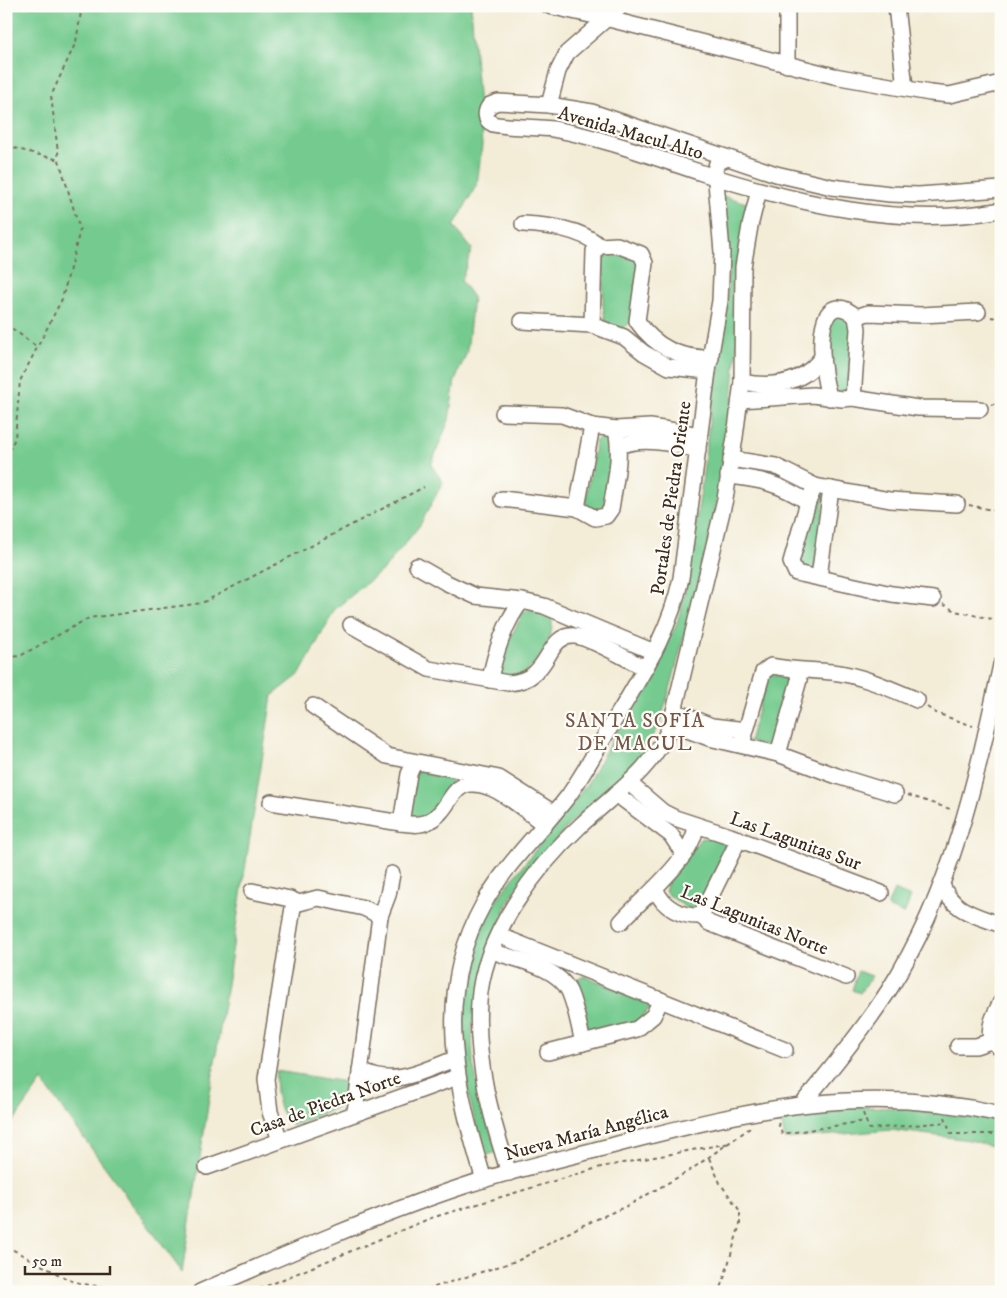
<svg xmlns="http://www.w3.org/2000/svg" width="1007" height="1298" font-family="'IM FELL DW Pica',serif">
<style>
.green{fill:#75cb8f;stroke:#587a56}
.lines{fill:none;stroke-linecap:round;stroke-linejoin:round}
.minor-casing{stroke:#7b6e5f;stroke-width:18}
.path{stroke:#7b6e5f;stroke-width:2;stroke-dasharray:4 4;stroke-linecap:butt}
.minor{stroke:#fff;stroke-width:15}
.labels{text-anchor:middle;stroke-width:4.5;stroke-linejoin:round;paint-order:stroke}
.street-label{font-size:19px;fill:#3b2a1e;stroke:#fdfcf7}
.neighbourhood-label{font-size:20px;letter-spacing:1px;fill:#765648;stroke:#fdfcf7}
</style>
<rect width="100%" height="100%" fill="#fdfcf7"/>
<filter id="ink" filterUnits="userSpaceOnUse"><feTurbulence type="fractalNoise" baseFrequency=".02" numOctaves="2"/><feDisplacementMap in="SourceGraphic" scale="10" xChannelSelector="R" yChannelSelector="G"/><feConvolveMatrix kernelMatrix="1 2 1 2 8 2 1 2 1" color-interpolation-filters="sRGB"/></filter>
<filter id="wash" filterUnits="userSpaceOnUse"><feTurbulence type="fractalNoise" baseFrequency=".0096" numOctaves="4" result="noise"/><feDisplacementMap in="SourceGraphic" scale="20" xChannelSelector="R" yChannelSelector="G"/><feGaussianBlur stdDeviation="1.12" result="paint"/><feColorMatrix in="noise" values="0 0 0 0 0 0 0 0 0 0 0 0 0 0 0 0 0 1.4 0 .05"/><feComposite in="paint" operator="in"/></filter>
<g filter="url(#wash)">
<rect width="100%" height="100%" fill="#f3ecd7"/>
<g class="green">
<path d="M6,6h465l11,139 -5,39 -23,42 18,23 -11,32 12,16 -6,55 -12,28 -6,40 -18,45 12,17 -23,43 -35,43 -50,41 -35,65 -28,22 -90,576 -140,-191 -36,51z"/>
<path d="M723,196l27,8 -20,219 -11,69 -12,57 -35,133 -13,43 -17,29 -25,28 -47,41 -54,66 -11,18 -33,118 1,39 11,49 13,39 -13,4 -15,-59 -6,-35v-59l6,-38 11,-34 16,-31 91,-116 89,-158 8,-29 17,-107 13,-108 12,-61 3,-59z"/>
<path d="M612,252l23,8 5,6 -9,56 -9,6 -16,-3 -3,-19v-50z"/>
<path d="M838,313l14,6 -4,69 -6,5 -11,-3 -3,-65z"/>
<path d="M604,436l8,14 -6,54 -7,6 -10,-1 -4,-8 11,-61z"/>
<path d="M818,493l7,1 -10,74 -9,2 -8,-6z"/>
<path d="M529,610l22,8c6,15 -15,51 -31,57 -6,3 -13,1 -20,-1l-1,-2c1,-25 16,-38 24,-61z"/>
<path d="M768,673l23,6 -19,69 -23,-6z"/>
<path d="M420,769l31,7v9l-22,31 -22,2 5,-39z"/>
<path d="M701,838l14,1 10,6v6l-27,58 -12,-1 -21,-16 3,-11z"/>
<path d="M894,890l17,7 -7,17 -17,-7z"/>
<path d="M858,971l14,5 -12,17 -8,-3z"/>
<path d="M585,976l64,27v6l-10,12 -50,12 -16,-49 5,-6z"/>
<path d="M276,1071l70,11 -6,24 -48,20c-15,-14 -18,-36 -16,-55z"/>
<path d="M846,1106l96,4 59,11v28l-31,-9 -79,-10 -106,9 -5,-23z"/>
</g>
</g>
<g filter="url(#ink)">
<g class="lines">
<g class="minor-casing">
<g id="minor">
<path d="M549,6l60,13 225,57 96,17 19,2 52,-12"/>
<path d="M787,6v59"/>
<path d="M896,6l9,82"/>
<path d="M549,105l9,-34 9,-18 54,-47"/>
<path d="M1001,189l-82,6 -29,-1 -58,-7 -56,-13 -184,-62 -43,-7 -51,-3 -8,3c-5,6 -6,15 3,19 9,3 47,3 60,5 51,9 100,28 149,44 94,30 200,56 299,37"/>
<path d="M523,224c27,2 56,4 77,22l17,-1 24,9 4,9 -8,58c19,27 42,37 74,37"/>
<path d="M856,317l12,-4 53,2 57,-3"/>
<path d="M522,321l70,4 32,12 20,16 25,14 39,4"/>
<path d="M592,325l2,-74 6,-5"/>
<path d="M742,382c31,6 61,2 80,-25"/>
<path d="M830,398c-7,-16 -18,-90 9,-90 7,0 12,4 17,9"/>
<path d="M853,398l5,-69 -2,-12"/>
<path d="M740,400l73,-5 29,4 11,-1 65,10 62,1"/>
<path d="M503,413l59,2 30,11 24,3 34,-2 50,8"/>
<path d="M620,446c23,-10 55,-2 78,4"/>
<path d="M731,459l44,7 40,20 75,14 67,4"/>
<path d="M728,476c33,3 52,8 80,26"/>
<path d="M815,486l-7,16 -17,60 5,11 96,21 41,5"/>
<path d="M502,499l75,9 18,10 11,-2 5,-7c4,-27 11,-53 5,-80"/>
<path d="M577,508l15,-82"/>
<path d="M417,566l28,16 30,14 47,5 22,5 110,46"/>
<path d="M819,577l12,-88"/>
<path d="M351,625l78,44 79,14c45,-2 36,-50 67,-47 17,2 53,24 70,32"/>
<path d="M490,680c4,-24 16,-61 32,-79"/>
<path d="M313,706l74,50 112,22 55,35"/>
<path d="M674,711l38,15 34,4"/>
<path d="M671,724l38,14 69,16 59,22 58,18"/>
<path d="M742,744l21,-72 8,-6c21,4 40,4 61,6 29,3 59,17 85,28"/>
<path d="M778,754l21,-74 -2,-9"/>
<path d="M629,783l34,29 12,6 55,18 151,57"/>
<path d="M616,794l55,41 13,20"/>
<path d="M271,802l130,21c8,1 18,3 26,-1 29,-13 20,-50 64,-34 19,8 37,25 54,37"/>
<path d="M401,823l8,-49 5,-11"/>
<path d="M942,885c11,27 34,30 59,40"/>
<path d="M656,890c7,18 26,27 45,26l8,7 137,54"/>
<path d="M252,891l38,8 9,4 19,-5 46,10 16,8"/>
<path d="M701,916l38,-77"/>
<path d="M621,922c22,-25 71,-62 75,-96"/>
<path d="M498,935l287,115"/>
<path d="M492,951c24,9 65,15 77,40 7,16 10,35 14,52"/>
<path d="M1001,1002c-7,13 -13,24 -10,39l10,7"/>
<path d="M958,1046h18l15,-5"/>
<path d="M548,1052l89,-23 16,-13 8,-16"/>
<path d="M360,1070c34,19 61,1 95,-11"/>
<path d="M802,1104c31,-37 61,-74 87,-114 64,-102 87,-210 112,-325"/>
<path d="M355,1112l25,-196 8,-21 4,-21"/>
<path d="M280,1140l-10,-28 -4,-33 28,-178"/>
<path d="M207,1167l250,-90"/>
<path d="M509,1173c-18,-56 -34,-112 -30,-171 4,-66 56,-134 102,-177 34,-32 73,-56 90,-101l54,-225 10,-62 7,-55 1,-115 7,-41 9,-36"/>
<path d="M484,1180c-28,-92 -51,-185 -1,-275 22,-41 58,-73 86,-110 19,-28 35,-59 53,-87 25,-42 49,-81 59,-130l27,-207 12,-70 2,-49 -7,-82 2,-7 10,-5"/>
<path d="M200,1292c87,-38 174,-76 264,-106 50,-17 102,-28 154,-42 135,-35 243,-61 383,-30"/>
</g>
</g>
<g class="path">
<path d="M6,146l53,14"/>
<path d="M991,317l10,2"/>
<path d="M6,324l31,23"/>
<path d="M991,405l10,-3"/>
<path d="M6,458l9,-20 5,-57 42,-82 18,-69 -21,-70 -8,-64 25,-54 6,-36"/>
<path d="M969,505l32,7"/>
<path d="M943,604l12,7 46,10"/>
<path d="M6,657l14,-1 69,-38 113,-15 222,-116"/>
<path d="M927,707l9,6 37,13"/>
<path d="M908,795l45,15"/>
<path d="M863,1113l6,16 78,-7"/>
<path d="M945,1117l6,17h50"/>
<path d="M778,1123l4,11 84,-13"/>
<path d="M709,1158l11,25 20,28v13l-20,68"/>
<path d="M6,1246l63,34 14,4 54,8"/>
<path d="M252,1292l179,-74 170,-51 129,-24"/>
<path d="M419,1292l100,-32 60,-33 50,-22 60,-34 61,-43"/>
</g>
<use href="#minor" class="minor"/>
</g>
</g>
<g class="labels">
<g class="street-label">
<text transform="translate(631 132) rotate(16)" y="7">Avenida Macul Alto</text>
<text transform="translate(670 498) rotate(-82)" y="7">Portales de Piedra Oriente</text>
<text transform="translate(796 840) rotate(20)" y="7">Las Lagunitas Sur</text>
<text transform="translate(755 919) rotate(22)" y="7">Las Lagunitas Norte</text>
<text transform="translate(325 1103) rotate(-20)" y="7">Casa de Piedra Norte</text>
<text transform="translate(586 1132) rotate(-15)" y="7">Nueva María Angélica</text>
</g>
<g class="neighbourhood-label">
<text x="635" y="727">SANTA SOFÍA<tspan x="635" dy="23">DE MACUL</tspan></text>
</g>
</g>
<rect width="1007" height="1298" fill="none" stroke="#fdfcf7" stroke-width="25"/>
<path d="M25 1266v8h85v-8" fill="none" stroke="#3b2a1e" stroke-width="2.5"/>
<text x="32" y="1266" font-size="15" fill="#3b2a1e" stroke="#fdfcf7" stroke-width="4" paint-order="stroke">50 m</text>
</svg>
